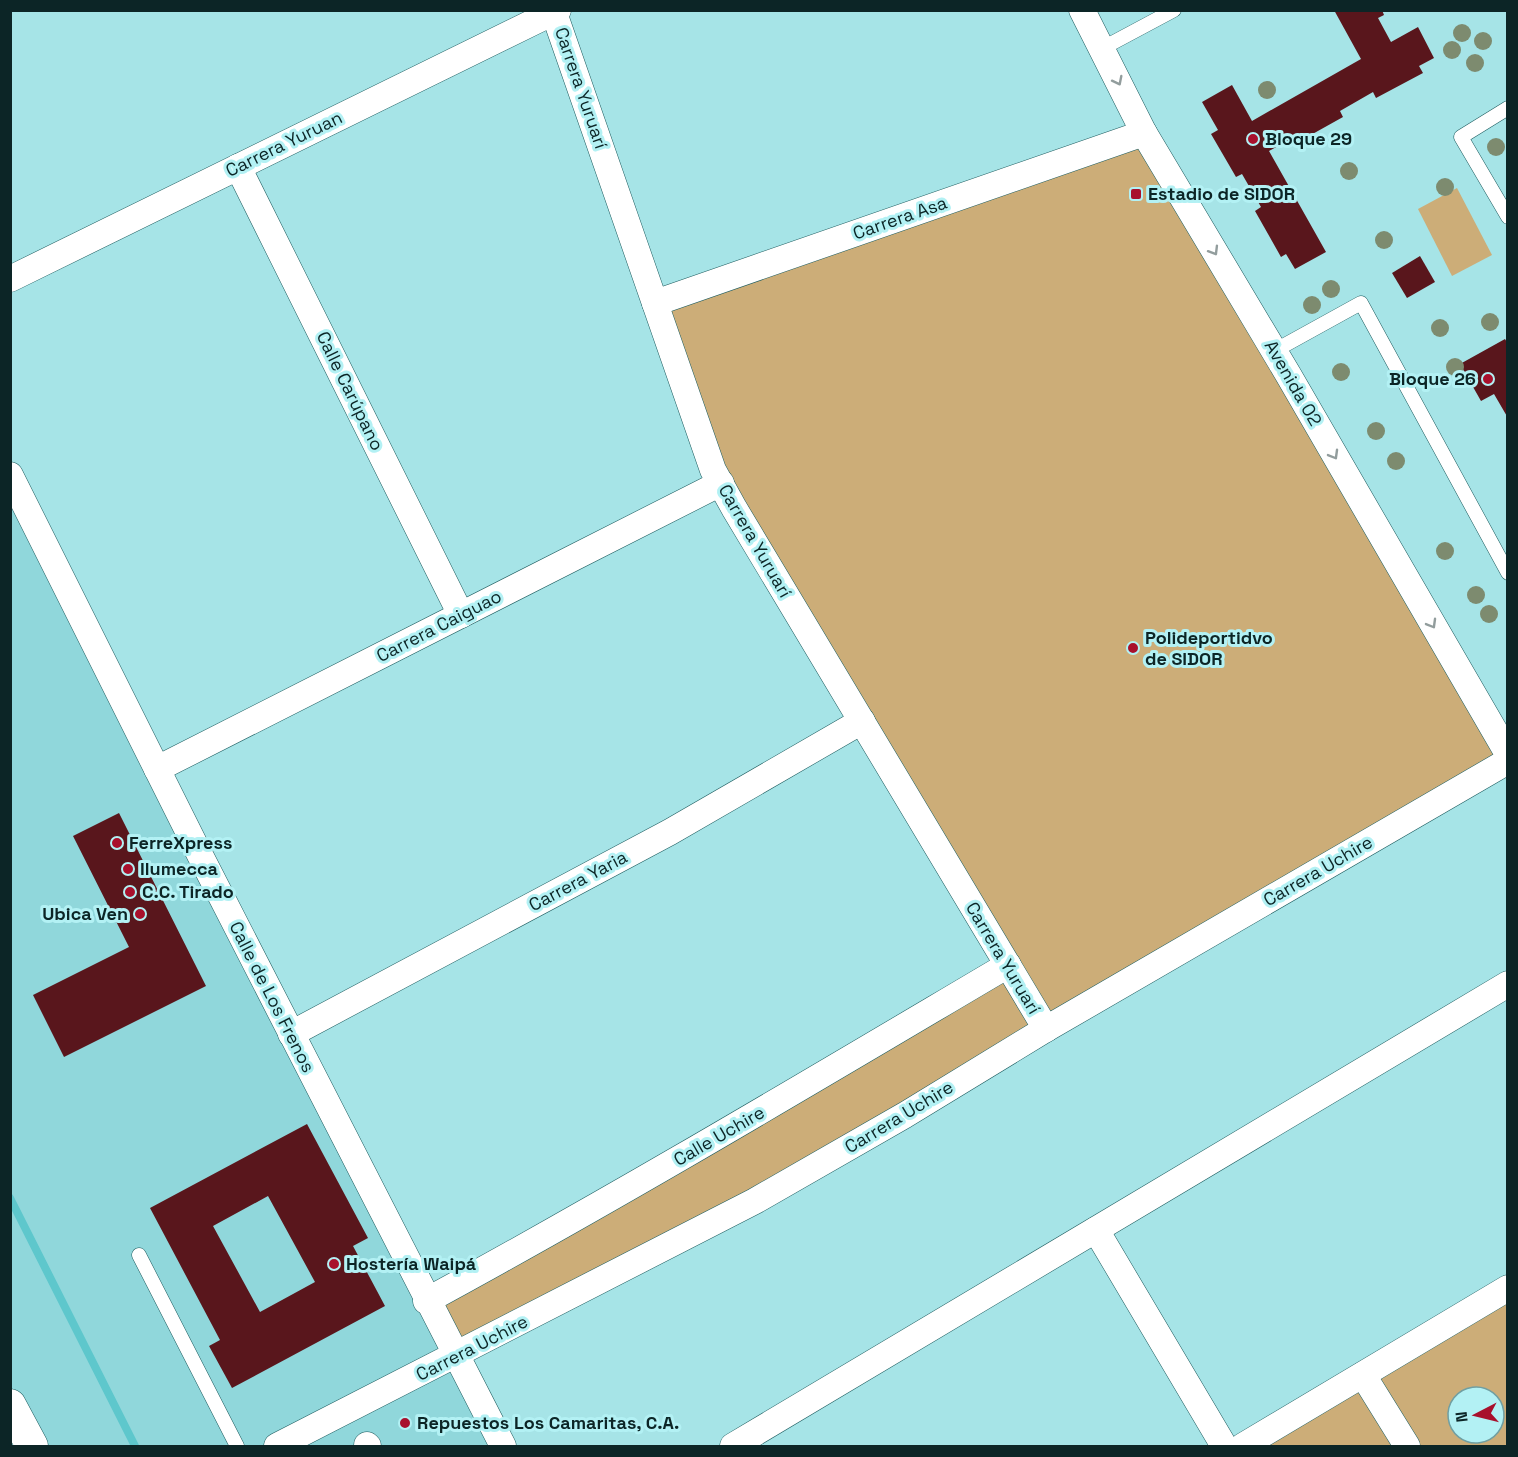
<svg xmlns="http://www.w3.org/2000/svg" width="1518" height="1457" font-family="'Space Grotesk',sans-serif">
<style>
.built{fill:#90d7db}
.green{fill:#ccad78;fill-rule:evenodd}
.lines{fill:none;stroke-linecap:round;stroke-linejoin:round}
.stream{stroke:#5ec7cc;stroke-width:8}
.building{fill:#59161c;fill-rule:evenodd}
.service-casing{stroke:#1d5c5f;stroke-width:15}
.minor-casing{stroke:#1d5c5f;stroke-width:27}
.tertiary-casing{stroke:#1d5c5f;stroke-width:33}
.service{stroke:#fff;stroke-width:14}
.minor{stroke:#fff;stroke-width:26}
.tertiary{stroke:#fff;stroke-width:32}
.tree{fill:#7d8b6f}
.oneway{stroke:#929d9d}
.poi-dot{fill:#a8102c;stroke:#b3f1f4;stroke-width:2}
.labels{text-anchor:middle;stroke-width:6;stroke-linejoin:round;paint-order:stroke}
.street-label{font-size:18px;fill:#0c2526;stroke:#b3f1f4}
.poi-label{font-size:18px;font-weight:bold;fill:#0c2526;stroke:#b3f1f4;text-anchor:start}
</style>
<rect width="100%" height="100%" fill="#a6e4e7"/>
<path class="built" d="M10,475l493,971h-471l-21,-41z"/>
<g class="green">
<path d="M1144,133l363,615 -461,281 -591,328 -29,-56 582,-336 -274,-457 -79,-205z"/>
<path d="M1457,188l35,67 -40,21 -34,-67z"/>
<path d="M1507,1288v158h-262zM1458,1397h36v36h-36z"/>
</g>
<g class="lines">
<path class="stream" d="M10,1198l125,248"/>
</g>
<g class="building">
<path d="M1334,10h48l2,5 -6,3 13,24 27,-15 16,31 -15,8 4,7 -47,25 -3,-6 -33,19 3,6 -43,24 -4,-5 -27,15 57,101 -31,17 -9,-15 -5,3 -26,-46 6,-4 -19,-33 -6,3 -25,-43 7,-4 -16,-28 30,-17 20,36 109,-62z"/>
<path d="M1420,256l15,26 -28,16 -15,-25z"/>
<path d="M1505,339l3,5v74l-14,-24 -13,7 -21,-37z"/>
<path d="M119,813l87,173 -142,71 -31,-62 96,-48 -56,-111z"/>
<path d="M307,1124l61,114 -15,8 32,60 -153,82 -23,-42 11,-6 -70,-132zM268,1196l47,86 -55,30 -47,-86z"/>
</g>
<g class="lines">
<g class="service-casing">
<g id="service">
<path d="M1101,49l73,-39"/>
<path d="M1508,108l-47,29 47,80"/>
<path d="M1274,351l87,-48 147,270"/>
<path d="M139,1255l98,191"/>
</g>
</g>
<g class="minor-casing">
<g id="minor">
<path d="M553,10l160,460 21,38 312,521"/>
<path d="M1082,10l62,123 145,243 219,378"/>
<path d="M238,167l223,448"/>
<path d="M10,279l548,-269"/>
<path d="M655,303l489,-170"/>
<path d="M10,475l191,382 302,589"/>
<path d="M157,769l564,-286"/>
<path d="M291,1034l379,-202 192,-111"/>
<path d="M1096,1230l128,216"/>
<path d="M426,1301c197,-107 389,-222 582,-336"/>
<path d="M1363,1375l44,71"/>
<path d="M367,1445l1,1"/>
<path d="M277,1446l478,-245 150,-86 141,-86 462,-268"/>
<path d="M733,1446l775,-462"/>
<path d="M1243,1446l265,-158"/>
</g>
</g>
<g class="tertiary-casing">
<path id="tertiary" d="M10,1405l22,41"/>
</g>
<use href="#service" class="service"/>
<use href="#minor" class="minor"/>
<use href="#tertiary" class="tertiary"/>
</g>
<g class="tree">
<circle cx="1462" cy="33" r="9"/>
<circle cx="1483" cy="41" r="9"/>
<circle cx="1452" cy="50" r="9"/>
<circle cx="1475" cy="63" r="9"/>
<circle cx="1267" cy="90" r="9"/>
<circle cx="1496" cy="147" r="9"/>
<circle cx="1349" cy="171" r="9"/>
<circle cx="1445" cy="187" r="9"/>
<circle cx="1384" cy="240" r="9"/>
<circle cx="1331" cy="289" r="9"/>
<circle cx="1312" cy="305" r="9"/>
<circle cx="1490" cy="322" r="9"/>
<circle cx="1440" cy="328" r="9"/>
<circle cx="1455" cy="367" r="9"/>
<circle cx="1341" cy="372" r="9"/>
<circle cx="1376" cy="431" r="9"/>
<circle cx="1396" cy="461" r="9"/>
<circle cx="1445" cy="551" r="9"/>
<circle cx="1476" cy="595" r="9"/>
<circle cx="1489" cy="614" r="9"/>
</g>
<defs><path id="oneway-chevron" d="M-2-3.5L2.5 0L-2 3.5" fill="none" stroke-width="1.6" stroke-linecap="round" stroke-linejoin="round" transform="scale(1.5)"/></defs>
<g class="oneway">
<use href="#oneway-chevron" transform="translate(1118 81) rotate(63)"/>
<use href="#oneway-chevron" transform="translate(1214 251) rotate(59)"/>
<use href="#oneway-chevron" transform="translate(1334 455) rotate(60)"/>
<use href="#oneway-chevron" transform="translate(1432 624) rotate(60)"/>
</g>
<g class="poi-dot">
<circle cx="1253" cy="139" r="6"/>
<rect x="1130" y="188" width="12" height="12" rx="3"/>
<circle cx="1488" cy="379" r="6"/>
<circle cx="1133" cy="648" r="6"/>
<circle cx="117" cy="843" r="6"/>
<circle cx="128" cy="869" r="6"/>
<circle cx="130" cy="892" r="6"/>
<circle cx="140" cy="914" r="6"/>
<circle cx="334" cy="1264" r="6"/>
<circle cx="405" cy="1423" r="6"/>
</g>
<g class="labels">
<g class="street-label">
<text transform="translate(581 88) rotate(71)" y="6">Carrera Yuruarí</text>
<text transform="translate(284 144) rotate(-26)" y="6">Carrera Yuruan</text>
<text transform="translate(900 218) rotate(-19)" y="6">Carrera Asa</text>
<text transform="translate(1293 383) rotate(60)" y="6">Avenida 02</text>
<text transform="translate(350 391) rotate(64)" y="6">Calle Carúpano</text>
<text transform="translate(755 541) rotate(60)" y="6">Carrera Yuruarí</text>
<text transform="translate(439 626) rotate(-27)" y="6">Carrera Caiguao</text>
<text transform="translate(1318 871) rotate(-30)" y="6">Carrera Uchire</text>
<text transform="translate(578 881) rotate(-28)" y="6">Carrera Yaria</text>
<text transform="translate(1003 958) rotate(59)" y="6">Carrera Yuruarí</text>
<text transform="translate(272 997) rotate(63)" y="6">Calle de Los Frenos</text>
<text transform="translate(899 1117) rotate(-31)" y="6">Carrera Uchire</text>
<text transform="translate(719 1136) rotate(-30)" y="6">Calle Uchire</text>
<text transform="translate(472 1348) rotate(-27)" y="6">Carrera Uchire</text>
</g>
<g class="poi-label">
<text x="1265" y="145">Bloque 29</text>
<text x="1148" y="200">Estadio de SIDOR</text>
<text x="1476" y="385" text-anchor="end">Bloque 26</text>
<text x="1145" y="644">Polideportidvo<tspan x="1145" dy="21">de SIDOR</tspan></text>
<text x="129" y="849">FerreXpress</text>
<text x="140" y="875">Ilumecca</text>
<text x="142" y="898">C.C. Tirado</text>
<text x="128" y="920" text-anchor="end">Ubica Ven</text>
<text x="346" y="1270">Hostería Waipá</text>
<text x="417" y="1429">Repuestos Los Camaritas, C.A.</text>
</g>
</g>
<rect width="1518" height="1457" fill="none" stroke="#0c2526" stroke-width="24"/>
<g transform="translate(1476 1415) rotate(263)"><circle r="28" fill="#b3f1f4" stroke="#709fa2" stroke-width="1.5"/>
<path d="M0-4.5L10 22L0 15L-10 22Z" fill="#a8102c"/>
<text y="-9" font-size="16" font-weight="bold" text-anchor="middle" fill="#0c2526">N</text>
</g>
</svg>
